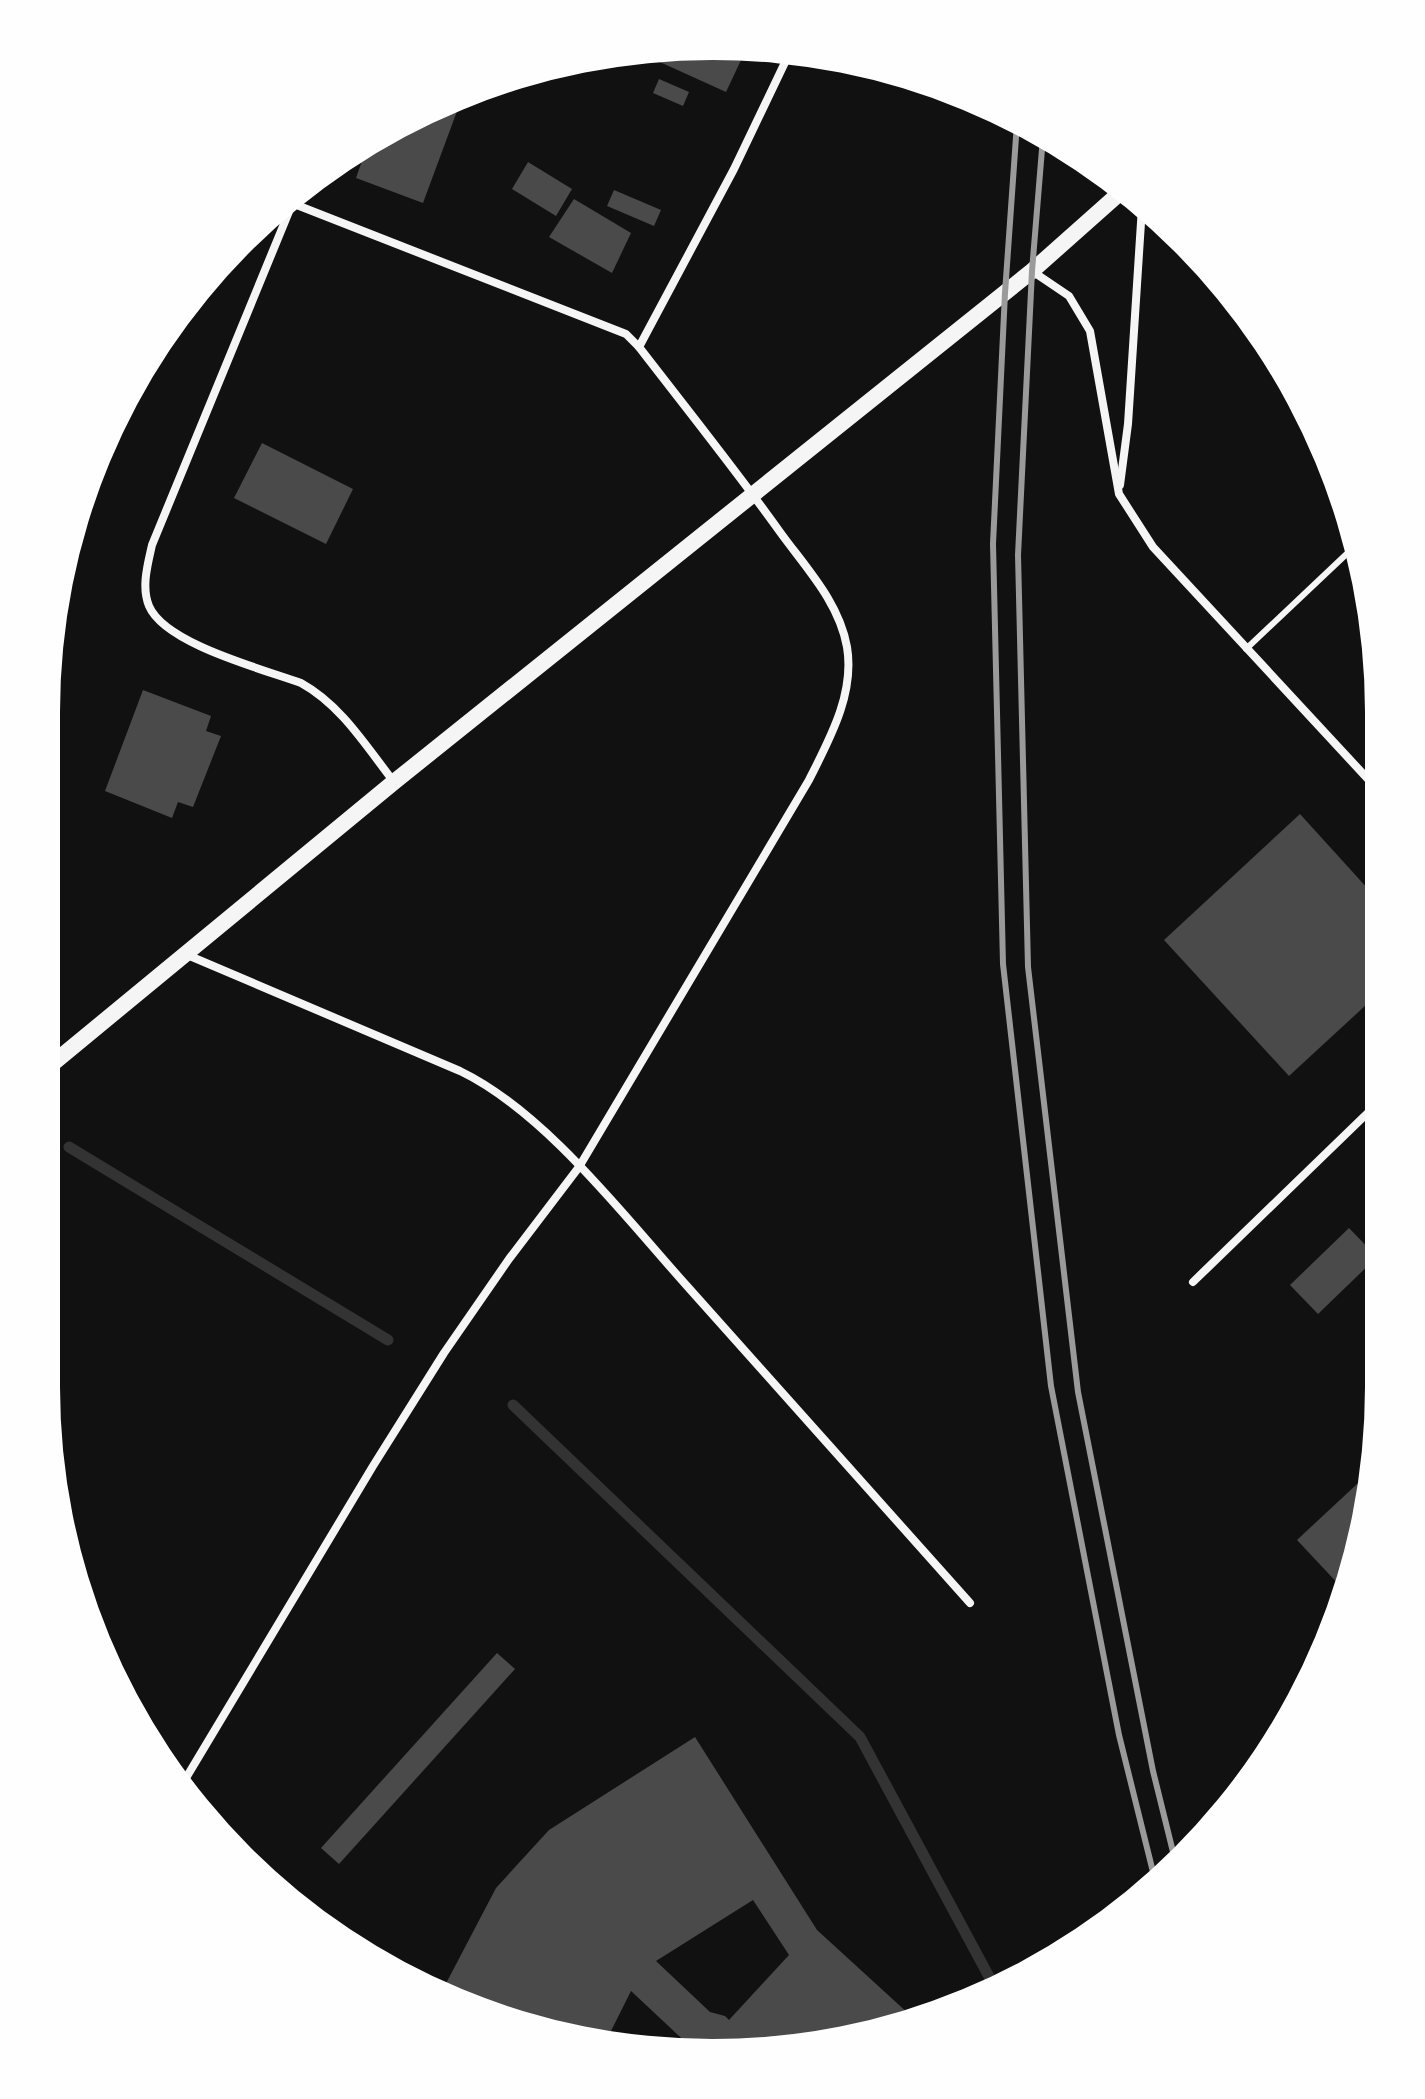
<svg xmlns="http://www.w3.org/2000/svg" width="1425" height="2099" font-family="'DM Sans',sans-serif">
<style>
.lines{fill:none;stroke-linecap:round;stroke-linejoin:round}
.stream{stroke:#333;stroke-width:11}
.building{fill:#4a4a4a;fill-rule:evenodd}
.service{stroke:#f5f5f5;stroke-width:6}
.minor{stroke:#f5f5f5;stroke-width:8}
.secondary{stroke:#f5f5f5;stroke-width:16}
.rail{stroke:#9a9a9a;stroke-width:6}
</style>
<rect width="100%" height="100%" fill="#111"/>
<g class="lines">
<g class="stream">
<path d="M69,1147l319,193"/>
<path d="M513,1405l347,332 133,247"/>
</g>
</g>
<g class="building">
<path d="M712,46l30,12 -16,34 -75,-34 3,-6z"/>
<path d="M659,79l30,13 -6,14 -30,-13z"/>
<path d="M463,95l-40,108 -67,-25 12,-34z"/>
<path d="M528,162l44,27 -16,27 -44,-27z"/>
<path d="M614,190l47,20 -7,16 -47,-20z"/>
<path d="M574,199l57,34 -19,40 -63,-36z"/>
<path d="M262,443l91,46 -27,55 -92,-46z"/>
<path d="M143,690l68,26 -5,15 15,5 -28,71 -15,-5 -6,16 -67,-27z"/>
<path d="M1300,814l79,87v92l-90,83 -125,-136z"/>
<path d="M1349,1228l28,29 -59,57 -28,-29z"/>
<path d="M1371,1471l-5,45 -24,72 -45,-48z"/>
<path d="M497,1653l18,16 -176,195 -18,-16z"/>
<path d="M695,1737l122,193 93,85 -67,25 -149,10 -63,-59 -23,46 -150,-35 -17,-9 55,-105 53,-58zM753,1900l36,55 -60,65 -4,-4 -15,-4 -54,-51z"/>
</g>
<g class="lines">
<path class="service" d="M1246,649l109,-103"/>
<g class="minor">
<path d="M295,197l-143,348c-4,18 -11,42 -3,61 16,38 114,63 152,77 40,22 65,63 93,99"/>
<path d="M1032,271l37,25 21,35 29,163 34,53 226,244"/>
<path d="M639,347l95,-178 55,-115"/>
<path d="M1120,485l8,-61 14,-217"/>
<path d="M185,954l275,117c85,41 164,145 227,215 94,106 189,211 283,317"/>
<path d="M1193,1282l186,-180"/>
<path d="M183,1783l190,-317 71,-113 65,-94 70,-92 230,-387c20,-40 46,-86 38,-133 -8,-45 -41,-79 -67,-115 -45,-63 -94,-124 -141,-185l-13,-13 -337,-132"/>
</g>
<path class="secondary" d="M46,1069l348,-287 638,-511 90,-80"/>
<g class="rail">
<path d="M1017,123l-12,170 -12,251 10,420 48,422 68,349 36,145"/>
<path d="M1043,137l-11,134 -14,284 10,412 50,425 75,379 23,93"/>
</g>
</g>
<path d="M0 0H1425V2099H0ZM712 60H713A652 652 0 0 1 1365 712V1387A652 652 0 0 1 713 2039H712A652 652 0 0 1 60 1387V712A652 652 0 0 1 712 60Z" fill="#fefefe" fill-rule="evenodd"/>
</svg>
